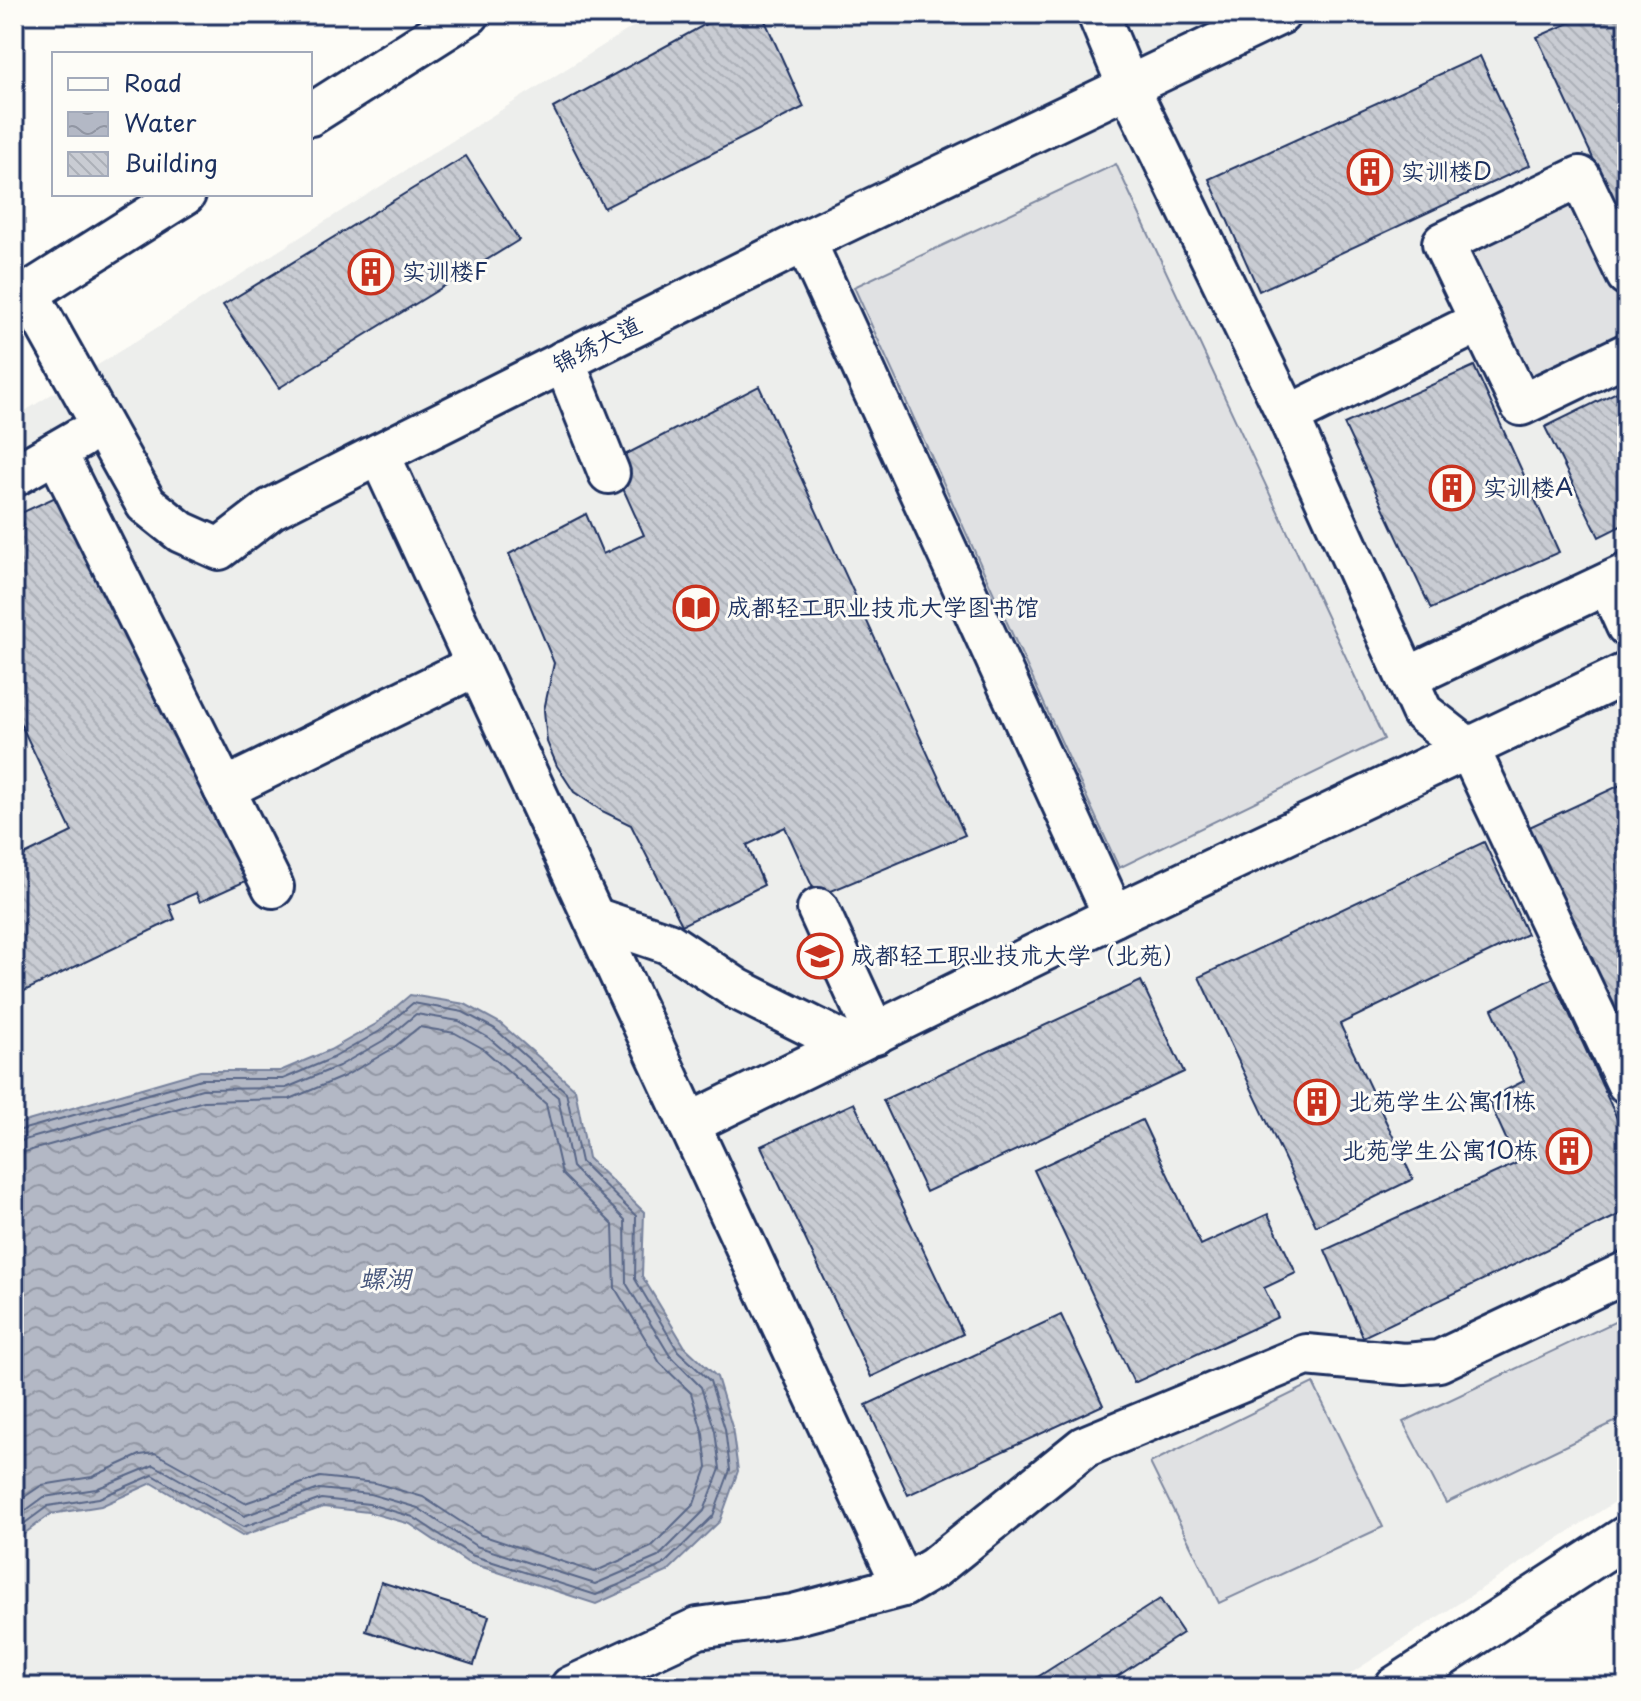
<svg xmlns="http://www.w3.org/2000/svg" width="1641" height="1701" font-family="'Playpen Sans','LXGW WenKai TC',sans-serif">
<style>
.built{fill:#edeeec}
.grass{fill:#e0e1e3;stroke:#7e88a0;stroke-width:2}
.water{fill:url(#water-waves);stroke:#76819c;stroke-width:2}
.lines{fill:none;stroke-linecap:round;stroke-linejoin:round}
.shore{stroke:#586687;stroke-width:2}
.building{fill:url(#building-back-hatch);stroke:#1b2f5e;stroke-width:2}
.minor-casing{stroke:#1b2f5e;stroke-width:46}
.minor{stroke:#fdfcf7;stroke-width:40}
.labels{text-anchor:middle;stroke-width:6;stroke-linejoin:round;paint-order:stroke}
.poi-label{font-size:24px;fill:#1b2f5e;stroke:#fdfcf7;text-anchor:start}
.street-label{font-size:24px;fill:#1b2f5e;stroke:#fdfcf7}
.water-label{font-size:26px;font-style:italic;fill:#49587d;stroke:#fdfcf7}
</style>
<defs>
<pattern id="water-waves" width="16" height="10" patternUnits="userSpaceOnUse" patternTransform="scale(2)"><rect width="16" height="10" fill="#b3b8c5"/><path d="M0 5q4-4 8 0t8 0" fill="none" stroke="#9196a3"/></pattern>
<pattern id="building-back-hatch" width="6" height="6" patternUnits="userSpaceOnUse" patternTransform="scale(2)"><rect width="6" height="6" fill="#c9ccd3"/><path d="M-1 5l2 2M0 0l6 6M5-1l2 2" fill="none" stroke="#acb0b8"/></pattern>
</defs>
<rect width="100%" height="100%" fill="#fdfcf7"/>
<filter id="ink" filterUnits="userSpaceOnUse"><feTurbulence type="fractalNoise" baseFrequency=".0125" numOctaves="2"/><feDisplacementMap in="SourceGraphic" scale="16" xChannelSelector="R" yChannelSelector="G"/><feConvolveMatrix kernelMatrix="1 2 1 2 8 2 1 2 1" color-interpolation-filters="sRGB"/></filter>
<g filter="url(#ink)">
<path class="built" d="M653,14h974v1480l-297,193h-1316v-1269z"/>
<g class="grass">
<path d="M1116,164l268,575 -265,129 -265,-581z"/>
<path d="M1573,199l54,115v17l-97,45 -65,-127z"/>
<path d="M1627,1316v100l-181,87 -43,-81z"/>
<path d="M1313,1383l70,144 -164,76 -69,-140z"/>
</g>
<path class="water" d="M410,995l55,9 35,19 75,66 13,69 56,54 -2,64 43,71 32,30 15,50 6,44 -18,50 -53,51 -71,32 -129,-42 -57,-38 -42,-12 -45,-5 -81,29 -90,-53 -51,23 -50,8 -37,27v-416l186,-54h80l50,-21 46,-26z"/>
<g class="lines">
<g class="shore">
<path d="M14,1132l187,-53h82l50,-21 47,-27 33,-28 50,9 32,17 71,63 15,70 55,54 -1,63 43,72 32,30 15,48 5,41 -17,46 -50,49 -67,30 -125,-40 -58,-38 -44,-13 -48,-5 -78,28 -90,-52 -54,23 -51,8 -34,25"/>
<path d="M14,1143l188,-54 84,-1 53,-22 47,-27 30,-25 43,7 30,17 69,59 14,70 53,53 1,63 44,73 31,31 14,44 5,38 -16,42 -46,46 -63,27 -119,-38 -58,-38 -48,-14 -51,-5 -75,27 -90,-51 -58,24 -52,8 -30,22"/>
<path d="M14,1155l190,-54 86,-2 55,-23 47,-27 27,-22 36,6 27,15 64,56 16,70 51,51 2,63 45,75 31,30 12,41 4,33 -13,37 -43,43 -57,25 -113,-37 -58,-38 -48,-14 -55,-6 -75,26 -90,-50 -15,2 -48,22 -50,8 -28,19"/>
</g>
</g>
<g class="building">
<path d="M724,14h38l42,93 -200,101 -51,-100z"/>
<path d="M1590,14h37v218l-90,-195z"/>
<path d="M1480,56l50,109 -271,126 -50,-112z"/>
<path d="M466,156l53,84 -240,148 -56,-83z"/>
<path d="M1474,366l85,186 -128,57 -87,-185z"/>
<path d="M759,386l206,449 -148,62 -32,-70 -38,18 17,40 -82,40 -51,-100 -29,-14 -28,-19 -17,-26 -10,-24 -3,-32 10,-47 -45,-109 77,-40 17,40 41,-19 -33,-73z"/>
<path d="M1627,387v136l-28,14 -54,-110z"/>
<path d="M62,494l186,386 -48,22 -4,-9 -27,12 6,14 -161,77v-136l58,-28 -58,-122v-180l10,-5 -5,-11z"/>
<path d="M1627,782v264l-102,-217z"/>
<path d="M1484,842l43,92 -187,90 73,155 -97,47 -117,-249z"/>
<path d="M1553,978l74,162v71l-264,126 -38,-87 192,-87 -29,-64 36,-18 -32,-72z"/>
<path d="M1141,981l43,91 -258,120 -43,-92z"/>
<path d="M854,1103l109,231 -92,43 -110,-231z"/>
<path d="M1142,1120l59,125 67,-31 28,59 -32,15 14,29 -144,66 -100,-213z"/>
<path d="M1061,1315l42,90 -195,90 -42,-90z"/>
<path d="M381,1582l108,34 -15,49 -108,-34z"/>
<path d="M1160,1599l23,34 -82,54h-79z"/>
</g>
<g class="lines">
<g class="minor-casing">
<g id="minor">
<path d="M1098,14l30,72 160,330 134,296 47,37 158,334"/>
<path d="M310,115l159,-101"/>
<path d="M805,241l309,675"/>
<path d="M1627,275l-47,-98 -137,66 78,162 106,-51"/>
<path d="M28,293l118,211 35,28 38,17 52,-40 108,-55 426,-213 475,-227"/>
<path d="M14,302l171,-108"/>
<path d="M564,361l45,112"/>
<path d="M1288,416l193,-95"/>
<path d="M56,452l217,435"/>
<path d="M379,454l524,1132"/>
<path d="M14,476l66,-38"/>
<path d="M1608,584l19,42"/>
<path d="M1407,678l220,-104"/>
<path d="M224,789l253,-124"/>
<path d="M818,909l57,125"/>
<path d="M594,918l74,25 69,46 112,56"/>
<path d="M689,1124l425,-208 513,-243"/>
<path d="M571,1687l127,-59 95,-13 110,-29 31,-18 150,-121 222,-92 99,9 34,-3 188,-89"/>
<path d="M1395,1687l232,-151"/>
</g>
</g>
<use href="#minor" class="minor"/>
</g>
</g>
<defs>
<g id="building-ring" transform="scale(2.3)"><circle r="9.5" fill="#fdfcf7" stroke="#c8321e" stroke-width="1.5"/><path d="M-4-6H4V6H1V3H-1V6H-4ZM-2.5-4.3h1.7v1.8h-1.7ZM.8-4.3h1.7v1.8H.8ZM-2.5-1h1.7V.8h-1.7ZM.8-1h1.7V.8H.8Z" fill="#c8321e"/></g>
<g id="library-ring" transform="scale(2.3)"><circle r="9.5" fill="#fdfcf7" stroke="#c8321e" stroke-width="1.5"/><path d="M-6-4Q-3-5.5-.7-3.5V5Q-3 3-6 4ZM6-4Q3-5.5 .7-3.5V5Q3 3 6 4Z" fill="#c8321e"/></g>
<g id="university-ring" transform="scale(2.3)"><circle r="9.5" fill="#fdfcf7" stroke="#c8321e" stroke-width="1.5"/><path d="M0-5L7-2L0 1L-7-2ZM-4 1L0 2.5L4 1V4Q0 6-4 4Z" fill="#c8321e"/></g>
</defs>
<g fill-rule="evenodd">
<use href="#building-ring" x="1370" y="172"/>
<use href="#building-ring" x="371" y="272"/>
<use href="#building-ring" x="1452" y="488"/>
<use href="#library-ring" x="696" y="608"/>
<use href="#university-ring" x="820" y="956"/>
<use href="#building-ring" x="1317" y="1102"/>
<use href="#building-ring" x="1569" y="1151"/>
</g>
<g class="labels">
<g class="poi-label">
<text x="1401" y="180">实训楼D</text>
<text x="402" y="280">实训楼F</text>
<text x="1483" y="496">实训楼A</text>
<text x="727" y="616">成都轻工职业技术大学图书馆</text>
<text x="851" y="964">成都轻工职业技术大学（北苑）</text>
<text x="1348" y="1110">北苑学生公寓11栋</text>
<text x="1538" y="1159" text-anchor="end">北苑学生公寓10栋</text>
</g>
<g class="street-label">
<text transform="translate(597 345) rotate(-27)" y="8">锦绣大道</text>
</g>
<g class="water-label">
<text x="385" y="1288">螺湖</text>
</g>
</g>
<rect width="1641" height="1701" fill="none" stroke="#fdfcf7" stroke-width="48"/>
<rect x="24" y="24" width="1593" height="1653" fill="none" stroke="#1b2f5e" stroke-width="3" filter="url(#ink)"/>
<rect x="52" y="52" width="260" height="144" fill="#fdfcf7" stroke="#a3aaba" stroke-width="2"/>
<rect x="68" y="78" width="40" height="12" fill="#fdfcf7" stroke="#a3aaba" stroke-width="2"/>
<text x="124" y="92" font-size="24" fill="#1b2f5e">Road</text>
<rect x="68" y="112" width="40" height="24" fill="url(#water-waves)" stroke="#a3aaba" stroke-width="2"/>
<text x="124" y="132" font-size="24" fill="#1b2f5e">Water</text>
<rect x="68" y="152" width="40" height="24" fill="url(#building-back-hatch)" stroke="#a3aaba" stroke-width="2"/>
<text x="124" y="172" font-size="24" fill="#1b2f5e">Building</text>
</svg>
